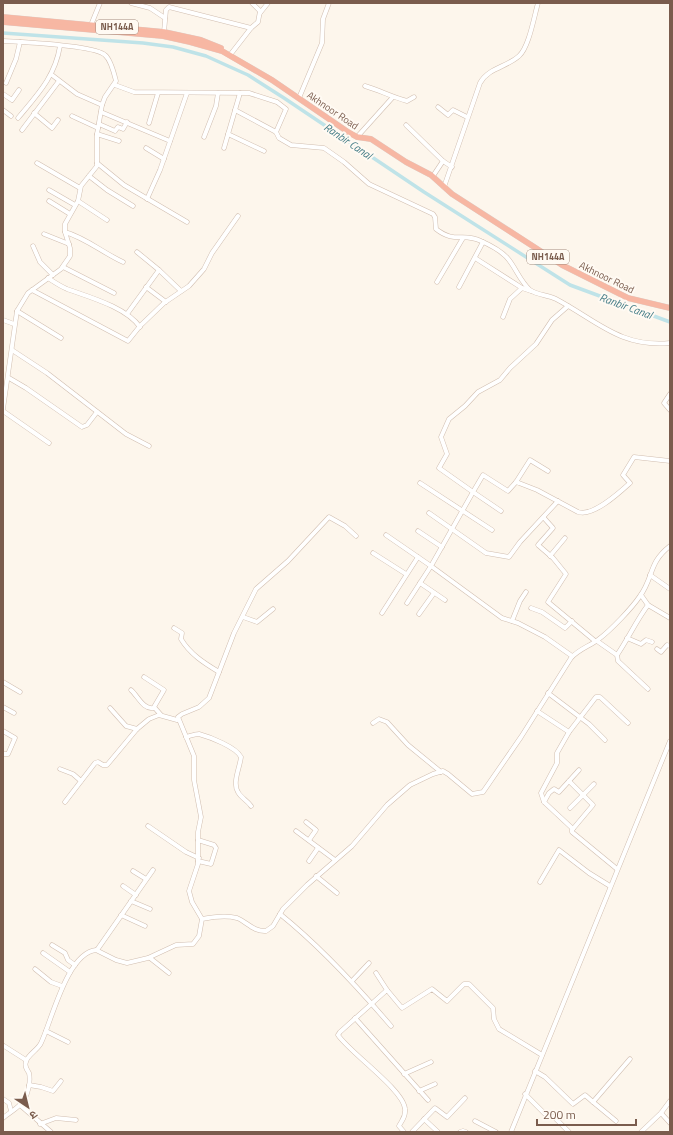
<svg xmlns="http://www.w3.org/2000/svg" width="673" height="1135" font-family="'Titillium Web','Noto Sans Devanagari',sans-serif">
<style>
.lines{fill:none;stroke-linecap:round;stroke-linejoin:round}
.canal{stroke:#bfe3e8;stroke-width:3.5}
.minor-casing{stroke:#d1beb0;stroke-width:5}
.highway-casing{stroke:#dad1cd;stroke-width:6}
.minor{stroke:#fff;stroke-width:4}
.highway{stroke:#f7b7a3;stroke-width:5.5}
.labels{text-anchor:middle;stroke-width:4;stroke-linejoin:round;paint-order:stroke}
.shield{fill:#fffaf3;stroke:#a28b7f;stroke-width:1}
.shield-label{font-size:9px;font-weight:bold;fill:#7a5c4d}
.street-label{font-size:10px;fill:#7a5c4d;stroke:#fffaf3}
.water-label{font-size:11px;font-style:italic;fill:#437c86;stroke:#fffaf3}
</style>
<rect width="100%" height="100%" fill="#fdf6ec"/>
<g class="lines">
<path class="canal" d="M3,33l140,10 30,4 33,9 22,10 20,9 36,23 140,94 146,93 100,37"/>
<g class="minor-casing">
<g id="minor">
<path d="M131,3l19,5 15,10"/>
<path d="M260,13l8,-10"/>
<path d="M91,25l9,-22"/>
<path d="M164,32l2,-22 3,-3 82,21"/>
<path d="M3,41c18,1 91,4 102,14 6,5 9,18 11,26l-11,16 -3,8 -5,29v32l-16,20 -3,15 -13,23v8l5,16v8l-9,13 -33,24 -11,18 -14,98"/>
<path d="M230,55l21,-27 7,-6 2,-11 -8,-8"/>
<path d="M52,75l25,19 25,11"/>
<path d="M6,83l10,-24 4,-17"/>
<path d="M115,85l19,7 115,1 28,9 9,7 -10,23 3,6 12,7 33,3 20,14 25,22 64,30 2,3 1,12c19,15 27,3 45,12 9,4 22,11 28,19 7,9 12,22 21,30 7,5 18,5 26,9 40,21 64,49 114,44"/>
<path d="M365,86c14,4 27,11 42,15l7,-4"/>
<path d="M3,94l9,6 7,-10"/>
<path d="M299,98l23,-55 1,-24 6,-16"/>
<path d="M438,107l10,8 5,-5 14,7"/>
<path d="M3,110l8,6"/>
<path d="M235,110l41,22"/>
<path d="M101,112l69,29"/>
<path d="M34,113l18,15 6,-8"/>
<path d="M72,116l26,12"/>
<path d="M18,118c19,-23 37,-41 42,-72"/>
<path d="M149,123l9,-30"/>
<path d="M99,124l16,7 3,-4 5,2 4,-7"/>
<path d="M406,125l37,36 9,6"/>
<path d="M22,130l37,-49"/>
<path d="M97,134l22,7"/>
<path d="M228,134l36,17"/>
<path d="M204,137l12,-31 2,-13"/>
<path d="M357,137l36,-40"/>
<path d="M146,148l18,11"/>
<path d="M224,148l16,-55"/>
<path d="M37,163l43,25"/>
<path d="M97,163l27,22 63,37"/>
<path d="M89,176l18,14 26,16"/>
<path d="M433,176l10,-15"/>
<path d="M444,187l36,-104c8,-15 27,-16 39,-27 10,-9 15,-39 19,-53"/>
<path d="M49,190l26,15"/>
<path d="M147,199l13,-29 27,-77"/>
<path d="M49,201l21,13"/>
<path d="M78,201l29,19"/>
<path d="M65,232c21,6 38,21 58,30"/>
<path d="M44,234l25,10"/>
<path d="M33,246l7,16 13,13"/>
<path d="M137,252l22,18 22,21"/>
<path d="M475,258l47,30 9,3"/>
<path d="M63,267l51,26"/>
<path d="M48,278c6,4 12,8 19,11 22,8 59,18 73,38"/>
<path d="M437,282l26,-44"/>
<path d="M146,287l20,15"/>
<path d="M459,287l24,-45"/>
<path d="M32,290l96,51 12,-15 24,-23 25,-17 15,-17 8,-16 26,-37"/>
<path d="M568,306l-16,14 -16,24 -26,24 -10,12 -22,12 -13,14 -16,13 -8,18 6,17 -8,14 34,24 -42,74 71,52 16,5 27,14 27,19"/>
<path d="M17,311l44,27"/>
<path d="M127,314l32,-44"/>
<path d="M503,317l7,-18 12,-11"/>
<path d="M3,320l11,4"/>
<path d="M12,350l35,23 79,61 23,12"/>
<path d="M9,378l17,10 56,39 5,-2 10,-13"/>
<path d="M670,394l-6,9 6,7"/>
<path d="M3,411l46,32"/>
<path d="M516,482l14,-22 18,11"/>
<path d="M420,483l72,47"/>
<path d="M501,511l-28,-19 10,-17 25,16 8,-9 3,1 18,7 41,22c15,5 41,-19 52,-29l-7,-8 11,-18 36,4"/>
<path d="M429,513l57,40 23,4 11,-15 38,-41"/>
<path d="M544,518l9,10 -15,17 15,13 13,16 -18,28 47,39"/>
<path d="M418,531l24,16"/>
<path d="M386,535l45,31 -24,37"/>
<path d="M373,553l33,21"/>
<path d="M550,556l15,-18"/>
<path d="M650,575l20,14"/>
<path d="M420,583l25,17"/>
<path d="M641,595l7,10 22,13"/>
<path d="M531,608l11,4 23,16 7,-7"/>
<path d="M382,613l36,-56"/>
<path d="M419,614l15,-21"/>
<path d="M243,617l14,5 16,-13"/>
<path d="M512,621l8,-20 6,-9"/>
<path d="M174,628l8,5 -1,6c9,15 23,24 38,33"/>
<path d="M627,638l14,6 5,-4 6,2"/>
<path d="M597,641l20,14 1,6 30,28"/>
<path d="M657,649l4,3 6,-7 3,1"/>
<path d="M617,655c11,-16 19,-34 31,-50"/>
<path d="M144,677l20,13 -10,17 7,8"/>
<path d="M3,682l17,10"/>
<path d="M131,690c7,6 12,20 23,18"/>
<path d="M548,693l41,31 16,16"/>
<path d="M3,707l11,6"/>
<path d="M110,708l16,18 11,3"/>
<path d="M537,711l32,21"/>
<path d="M373,723l6,-4 8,3 21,23 33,27"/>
<path d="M3,731l12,7 -7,16h-5"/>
<path d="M186,737c4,-1 9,-3 13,-3 11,3 37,13 42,23 -1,10 -9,26 -3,35 3,6 9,8 13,14"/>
<path d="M60,769l13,5 8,7"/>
<path d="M569,781l24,24 -21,25v2l45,37"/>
<path d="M65,802l30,-39 3,-1 5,3h4l30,-36 12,-10 10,-4 18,5"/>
<path d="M544,802l-3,-9 16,-30v-10l12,-21 27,-35h4l28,26"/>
<path d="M570,808l24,-24"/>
<path d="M306,822l10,8 -7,10"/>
<path d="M148,826l38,26 13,6"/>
<path d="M573,829l-29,-27 5,-9 5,-4 5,3 20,-22"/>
<path d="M296,831l39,29"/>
<path d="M198,840l16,5 2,3 -5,16 -13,-3"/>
<path d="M309,861l9,-13"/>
<path d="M133,871l13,8"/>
<path d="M316,876l21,17"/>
<path d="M540,882l19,-32 30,23 21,13"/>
<path d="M123,886l13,9"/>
<path d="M131,901l19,8"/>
<path d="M280,914c41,33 76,71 111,112"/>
<path d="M121,915l24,11"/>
<path d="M202,919l-10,-17 -3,-11 9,-27v-32l3,-15 -7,-37v-24l-16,-39 4,-3 17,-7 10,-9 25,-65 22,-44 32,-28 41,-44 16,9 11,10"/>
<path d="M52,945l13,8 3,7 7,5"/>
<path d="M97,950l56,-80"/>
<path d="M43,953l27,19"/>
<path d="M150,958l19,15"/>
<path d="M35,969l16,13 11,4"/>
<path d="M376,973l11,17"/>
<path d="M352,981l17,-18"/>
<path d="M355,1018l73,82"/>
<path d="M46,1031l22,11"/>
<path d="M4,1046l22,14"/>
<path d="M535,1071l10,6 28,27 12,-9 8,7 37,-43"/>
<path d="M404,1074l27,-12"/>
<path d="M29,1085l12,2 12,4 8,-10"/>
<path d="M419,1091l16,-7"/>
<path d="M525,1094l20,20 9,3 15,15"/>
<path d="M3,1099l6,4 2,8"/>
<path d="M593,1102l23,19"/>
<path d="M20,1105l31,27"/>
<path d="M661,1113l9,10"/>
<path d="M3,1118c7,-6 16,-10 21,-18 4,-7 7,-18 5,-27 -2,-3 -5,-7 -3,-11 1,-7 12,-12 15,-19 11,-23 26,-90 55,-93l20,10 11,3 21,-5 28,-13 17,-1 6,-8 3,-17c10,-2 24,-4 35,-1 10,4 17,14 29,13l7,-5 10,-17 24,-24 45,-39 35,-41 23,-20 23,-11 10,-3 5,3 24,20 11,-2 38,-55 50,-79c8,-9 19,-12 28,-19 12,-9 33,-31 41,-43 14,-19 8,-33 30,-50"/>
<path d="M424,1119l14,13"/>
<path d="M475,1121l21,11"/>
<path d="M40,1124l16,-6 20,2"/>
<path d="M404,1132l-5,-6c3,-6 7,-9 6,-17 -1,-19 -56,-57 -67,-74l2,-3 47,-42 15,18 30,-19 15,12 17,-17h5l24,24 1,11 5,10 43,26"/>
<path d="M412,1132l23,-24 12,9 18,-19"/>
<path d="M460,1132l3,-1 3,1"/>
<path d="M511,1132l159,-391"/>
<path d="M641,1132l20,-19 9,-12"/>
</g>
</g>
<g class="highway-casing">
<g id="highway">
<path d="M3,17l161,15 37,8 20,8"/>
<path d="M3,22l160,14 27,6 32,9 50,29 76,52 9,5 14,2 35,23 25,13 21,19 110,71 66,33 42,10"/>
</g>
</g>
<use href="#minor" class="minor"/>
<use href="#highway" class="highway"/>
</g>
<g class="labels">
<g class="shield">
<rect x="96" y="20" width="42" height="14" rx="3"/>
<rect x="527" y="250" width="42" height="14" rx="3"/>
</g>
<g class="shield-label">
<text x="117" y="30">NH144A</text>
<text x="548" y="260">NH144A</text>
</g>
<g class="street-label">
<text transform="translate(333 110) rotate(34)" y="4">Akhnoor Road</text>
<text transform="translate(607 277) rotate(26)" y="4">Akhnoor Road</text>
</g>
<g class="water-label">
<text transform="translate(348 141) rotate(34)" y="4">Ranbir Canal</text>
<text transform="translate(626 306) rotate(20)" y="4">Ranbir Canal</text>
</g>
</g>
<rect width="673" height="1135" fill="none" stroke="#7a5c4d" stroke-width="8"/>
<g transform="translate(28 1107) rotate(145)" stroke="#fffaf3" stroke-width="3" paint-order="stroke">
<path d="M0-3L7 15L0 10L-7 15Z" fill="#7a5c4d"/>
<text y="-6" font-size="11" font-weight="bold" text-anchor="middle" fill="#7a5c4d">उ</text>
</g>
<path d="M537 1119v6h99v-6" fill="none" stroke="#7a5c4d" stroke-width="2"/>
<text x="543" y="1119" font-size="12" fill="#7a5c4d" stroke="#fffaf3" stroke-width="3" paint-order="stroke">200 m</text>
</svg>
